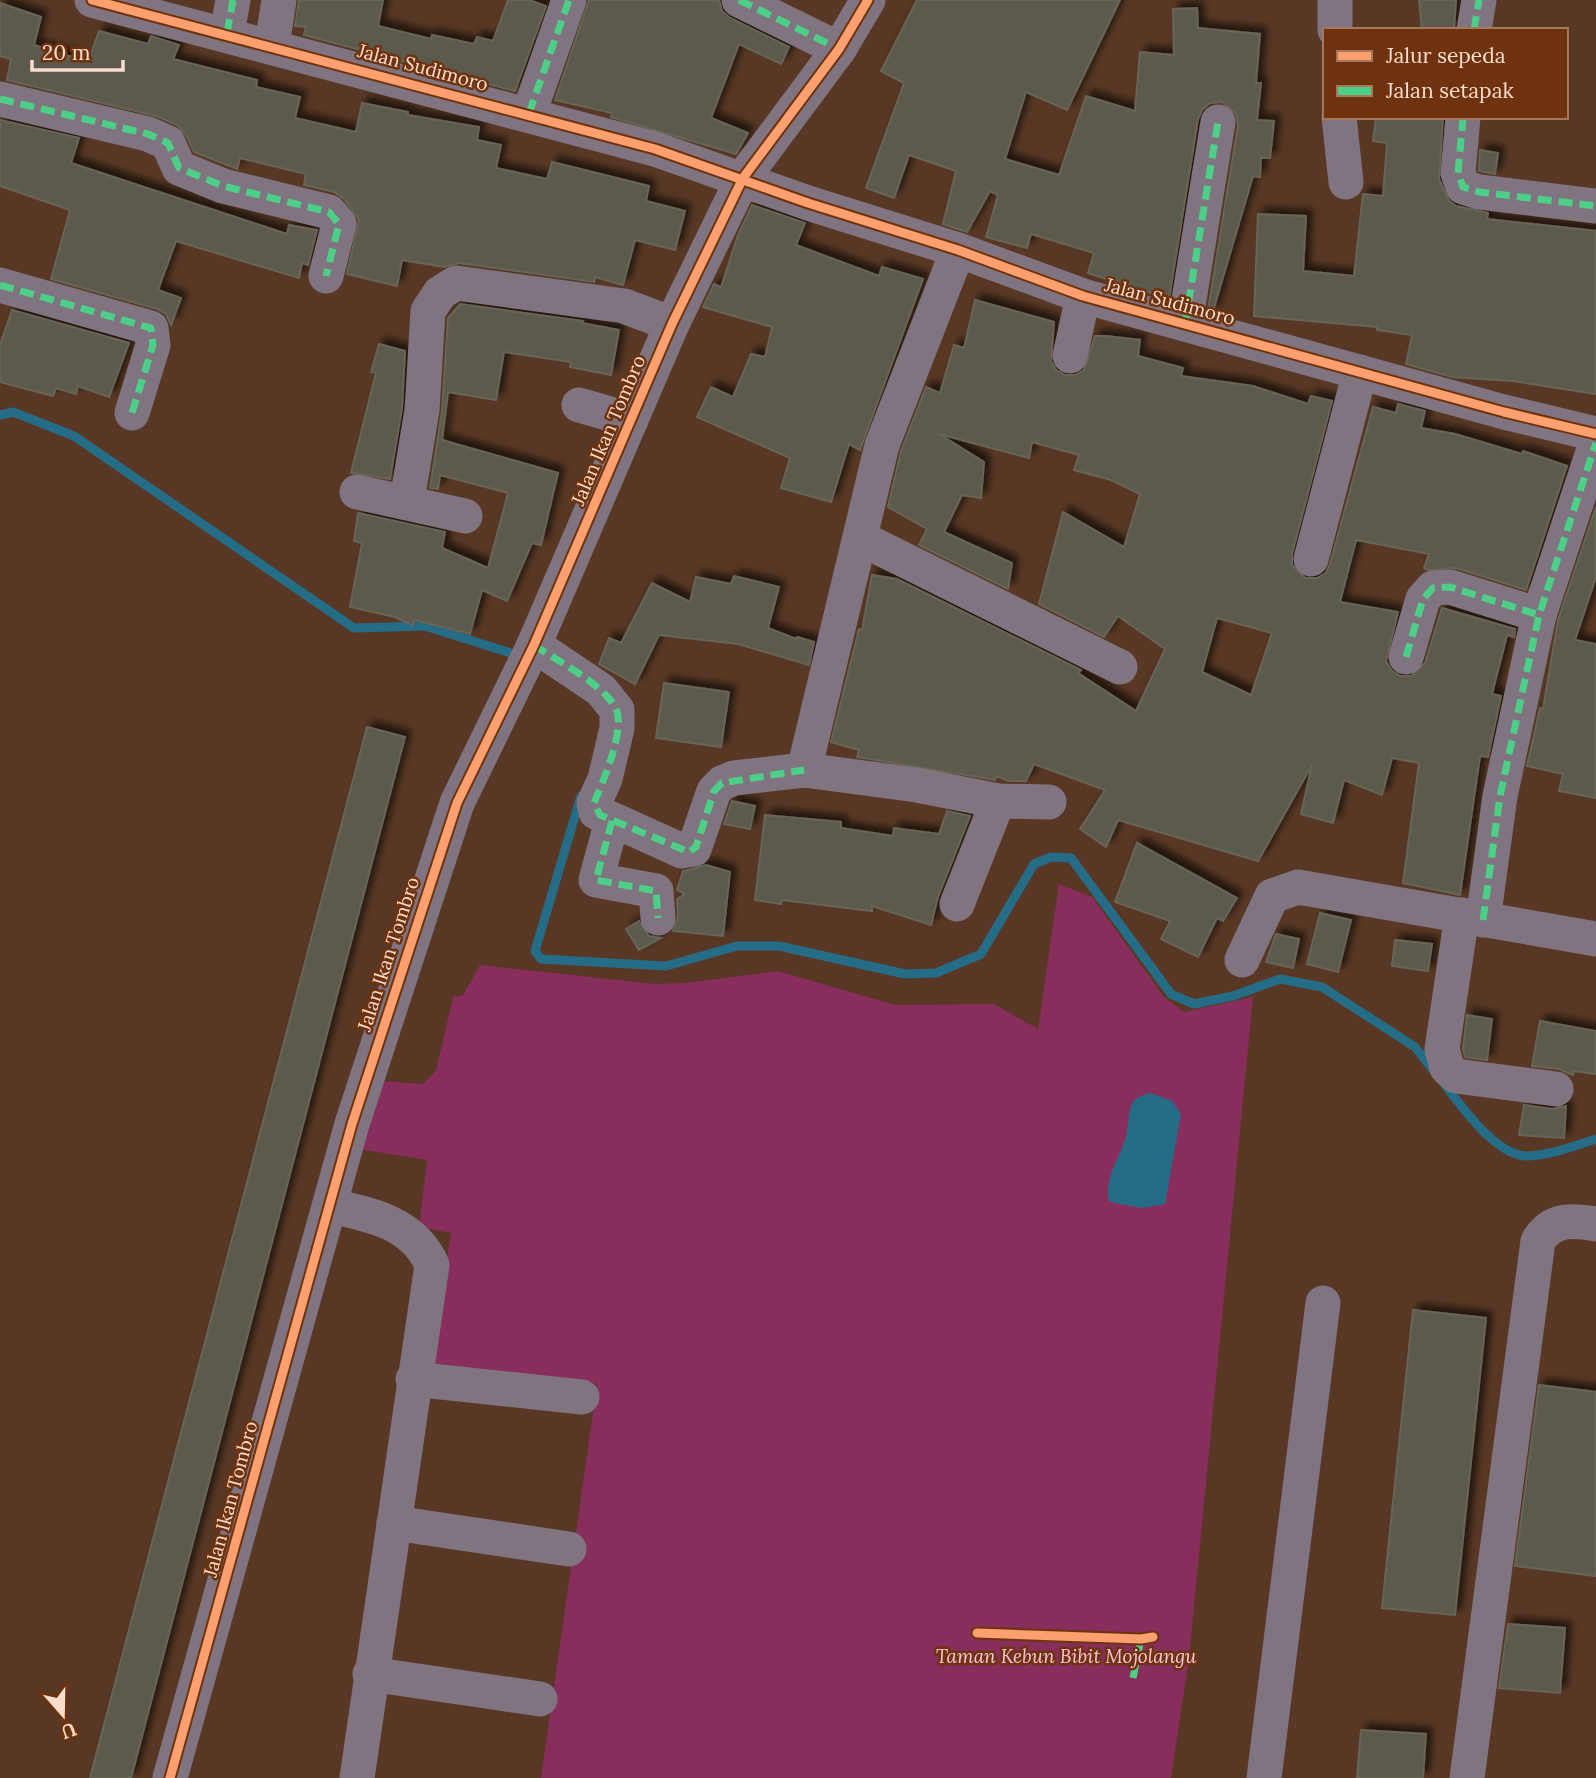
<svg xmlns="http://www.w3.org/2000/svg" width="1596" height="1778" font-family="Lora,serif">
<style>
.green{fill:#872e5c}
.water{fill:#256d87}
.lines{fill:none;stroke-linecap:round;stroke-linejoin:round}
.stream{stroke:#256d87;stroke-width:9}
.building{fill:#5c5a4d;stroke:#676557;stroke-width:2;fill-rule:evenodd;filter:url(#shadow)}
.minor{stroke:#807480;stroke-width:35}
.quiet{stroke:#4dcf88;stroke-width:7;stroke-dasharray:14 7;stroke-linecap:butt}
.cycleway-casing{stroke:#6e330e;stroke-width:13}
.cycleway{stroke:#fca06f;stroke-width:9}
.labels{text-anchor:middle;stroke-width:5;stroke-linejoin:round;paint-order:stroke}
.street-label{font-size:19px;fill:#faddce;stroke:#6e330e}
.park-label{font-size:19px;font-style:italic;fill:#fbc3de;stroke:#6e330e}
</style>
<defs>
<filter id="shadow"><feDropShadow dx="6" dy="-6" stdDeviation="3.5" flood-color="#0009"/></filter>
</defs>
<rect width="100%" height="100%" fill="#583824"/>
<path class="green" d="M1059,884l33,13 72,100 20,15 69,-15 -64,661 -18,120h-630l56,-394 -166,-21 20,-130 -32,-6 8,-67 -68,-11 19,-68 45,3 13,-13 17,-74 10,-2 17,-30 175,19 31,-1 92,-12 117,34 99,-1 44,25z"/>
<path class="water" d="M1150,1093l22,8 9,13 -16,90 -23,4 -28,-5 -5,-2c-5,-24 11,-43 17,-64 2,-9 2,-25 6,-33 4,-7 11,-9 18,-11z"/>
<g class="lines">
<g class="stream">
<path d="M0,415l13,-3 61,24 280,192 71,-2 95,30"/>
<path d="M581,796l-46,155 6,8 125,7 71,-20h42l126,28 31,-1 45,-19 53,-90 17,-7 20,1 100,136 23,10 39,-8 47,-17 42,8 93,60 18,23"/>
<path d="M1444,1084c18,22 52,73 84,72 23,-1 46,-10 68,-17"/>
</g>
</g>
<g class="building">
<path d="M299,0h84l-5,26 53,13 1,-4 42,9 3,-7 16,4 15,-41h21l17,6 -31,85 -211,-56 2,-8 -11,-1z"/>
<path d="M589,0h130l3,11 8,7 59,29 -8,17 -42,-20 -28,74 37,15 -12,21 -125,-37 1,-4 -57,-13z"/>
<path d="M917,0h203l-53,110 -41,-18 -21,67 54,16 27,-79 49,15 5,-59 34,3 -1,-46 24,-1 1,20 62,6 -4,49h5l-4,37 17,1 -4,37h-9l-1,19 -7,-1 -40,135 -5,-1 30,-185 -2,-11 -14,-12 -12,1 -8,7 -4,9 -29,180 -81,-26 6,-20 -63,-19 -4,14 -41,-11 12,-42 -8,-4 -23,41 -24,-8 13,-53 -47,-16 -15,43 -28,-10 38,-105 -23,-12z"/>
<path d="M1419,0h37l-2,30h-32z"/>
<path d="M0,3l41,14 -7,28 54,17 11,-31 49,13 3,-8 28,9 -6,14 84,21 -1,7 44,10 -5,21 61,14 6,-29 46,9v3l71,12 -2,13 24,5 -5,23 51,11 5,-17 97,24 -3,15 39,10 -10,39 -40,-10 -12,45 -28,-8 -1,5 -135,-19 -15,4 -42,-7 -5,26 -50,-12 12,-54 -15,-21 -10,-7 -30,-7 2,-11 -66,-16 -3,11 -43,-17 -8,-17 -9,-10 -21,-9 -149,-36 4,-21 -11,-3z"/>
<path d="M1376,117h67l-4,62 10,22 7,5 32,7 -1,6 109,12v163l-84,-13 -60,-4 -46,-13 6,-29 -35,-5v-3l-123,-11 4,-102 48,2 -3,55 51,5 9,-82 20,2 4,-53 -14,-2z"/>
<path d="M0,120l79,18 -8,25 216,71 2,-9 28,5 -9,35 -6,-2 -3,15 -123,-37 -18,49 23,8 -10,27 -5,-11 -9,-5 -106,-30 19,-69 -70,-24z"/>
<path d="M1480,150l18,3 -3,21 -16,-3z"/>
<path d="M752,205l53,18 -9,22 83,31 3,-9 41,12 -63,171 -11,-6 -18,58 -50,-14 9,-30 -93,-41 14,-30 22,10 18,-43 14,3 7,-30 -69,-20 11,-23 7,3 17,-52z"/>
<path d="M975,300l79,22 -3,39 5,9 9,5h10l9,-5 11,-34h11l34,4 -2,16 45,12 -2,8 72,10 55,18 3,-8 21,5 -40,153v11l13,13h12l9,-5 4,-9 43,-157 23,6 2,-9 27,7 -4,17 34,6 67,20 1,-3 44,15 -41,124 -70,-22 -28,2 -4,-2 5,-14 -73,-14 -16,62 58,10 -12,49 6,10 9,5h10l14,-13 17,-55 73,21 -1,8 -7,-2 -15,59 9,2 -13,61 -8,-1 -20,139 -57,-12 16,-120 -27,-5 -10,37 -38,-15 -11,43 -32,-9 11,-49 -54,96 -140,-41 -12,27 -26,-18 25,-39 -71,-26 -8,17h-18l-11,-5 -2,4 -138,-23 2,-7 -28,-8 28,-113 3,1 10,-55 25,4 184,91 -3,3 58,38 29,-62 -47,-33 -14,21 -65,-33 24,-92 61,35 16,-53 -29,-14 -37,-10 5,-15 -47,-13 -3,16 -90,-24 45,28 -3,36 -19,-3 -18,37 68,31 -4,26 -89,-44 8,-16 -39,-22 13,-56 25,-64 14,6 14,-48 10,3zM1217,618l55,15 -21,62 -49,-23z"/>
<path d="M460,304l123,17 -1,2 37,7 -8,45 -41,-8 1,-5 -67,-10 -8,48 -48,-8 -6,48 116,33 -17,72 -9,-2 -25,58 -25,-11 -12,44 -55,-14 -3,5 -17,-8 -45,-10 12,-64 -8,-2 4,-28 87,19 -3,16 46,20 20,-75 -68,-18 -2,14 -8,-1 12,-77 6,-93z"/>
<path d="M12,310l117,33 -20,54 -31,-11 -2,8 -20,-6 -3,8 -53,-14v-37z"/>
<path d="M379,344l26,7 -3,57 -12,71 -39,-6 25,-100 -5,-1z"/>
<path d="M1596,507v70l-21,63 21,4v154l-37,-7 4,-17 -36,-8 13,-58 3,1 15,-89z"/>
<path d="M734,576l45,11 -11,41 28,11 1,-2 17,5 -5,23 -71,-21 -79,-9 -24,49 -36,-20 10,-26 12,5 31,-60 38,19 6,-25 35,7z"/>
<path d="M664,683l65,9 -8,55 -65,-9z"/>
<path d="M367,727l38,10 -274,1041h-41z"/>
<path d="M732,801l23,5 -5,23 -26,-5z"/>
<path d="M947,811l23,5 -32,81 -7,28 -59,-19v5l-90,-11 -1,4 -26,-4 10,-85 76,7v6l52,8 1,-8 45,6z"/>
<path d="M1137,843l100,55 -14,23 -6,-3 -19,39 -37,-18 9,-18 -55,-19z"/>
<path d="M706,865l24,7 -7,64 -50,-5 5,-14 -1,-18 8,-5 -8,-4 6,-19z"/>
<path d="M1320,913l31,7 -13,52 -31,-8z"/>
<path d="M639,921l10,15 12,2 -22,12 -13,-21z"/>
<path d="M1276,934l23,5 -6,29 -27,-6z"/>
<path d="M1395,940l37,4 -4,27 -36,-5z"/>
<path d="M1467,1015l25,4 -5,41 -22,-3 -2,-9z"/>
<path d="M1540,1021l56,10v43l-22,-3 -1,4 -14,-6 -27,-3z"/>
<path d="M1524,1105l29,4 13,-3 -2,32 -45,-3z"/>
<path d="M1413,1310l73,8 -31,297 -73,-7z"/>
<path d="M1539,1385l57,7v184l-81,-10z"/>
<path d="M1508,1624l57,4 -5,65 -61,-5z"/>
<path d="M1361,1730l65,4 -3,44h-66z"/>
</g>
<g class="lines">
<g class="minor">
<path d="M92,0l563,149 153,54 150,47 125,46 421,116 92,22"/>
<path d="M739,0l100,49"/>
<path d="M1335,0v30"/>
<path d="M1474,30l5,-30"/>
<path d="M227,33l6,-33"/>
<path d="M272,45l7,-45"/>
<path d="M0,99l148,35 20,9 11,25 44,18 106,26 10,12 -13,52"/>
<path d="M529,113l40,-113"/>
<path d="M1339,117l7,65"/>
<path d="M1463,117l-5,56 5,14 16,5 117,14"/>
<path d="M0,285l151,43 2,17 -21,68"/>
<path d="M1185,324l33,-202"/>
<path d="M1070,356l13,-60"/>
<path d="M579,405l52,15"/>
<path d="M357,492l108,24"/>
<path d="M407,501l15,-91 6,-99 12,-18 16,-10 168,23 48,18"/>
<path d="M860,538l260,129"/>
<path d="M1311,559l49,-187"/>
<path d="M534,645l67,45 16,20v18l-12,51 -11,24 2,9 86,39 12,-2 20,-58 8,-8 12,-5 70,-8 113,15 81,16 51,1"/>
<path d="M1406,657l17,-58 10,-11 17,-1 89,28"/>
<path d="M804,770l78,-325 76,-195"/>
<path d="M612,821l-16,59 60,11 2,27"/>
<path d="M957,904l41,-103"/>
<path d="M1462,915l-20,134 5,19 9,8 100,13"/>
<path d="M1483,920l17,-124 39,-181 57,-172"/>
<path d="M1242,960l30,-64 26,-9 298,52"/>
<path d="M330,1206c40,8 84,17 102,59l-75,513"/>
<path d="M413,1379l169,18"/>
<path d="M394,1523l175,26"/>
<path d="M370,1674l170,25"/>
<path d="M170,1778l182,-654 105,-321 77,-158 138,-321 71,-146 96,-129 29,-49"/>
<path d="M1264,1778l59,-475"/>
<path d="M1467,1778l71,-537c14,-23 34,-21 58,-17"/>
</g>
<g class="quiet">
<path d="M739,0l100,49"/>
<path d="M1474,30l5,-30"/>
<path d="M227,33l6,-33"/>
<path d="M0,99l148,35 20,9 11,25 44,18 106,26 10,12 -13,52"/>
<path d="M529,113l40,-113"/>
<path d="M1463,117l-5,56 5,14 16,5 117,14"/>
<path d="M0,285l151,43 2,17 -21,68"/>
<path d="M1185,324l33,-202"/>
<path d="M534,645c23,16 70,39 82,64 10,20 -14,75 -22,94l6,12 89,37 7,-5 18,-56 8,-8 82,-13"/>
<path d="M1406,657l17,-58 10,-11 17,-1 89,28"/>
<path d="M612,821l-16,59 60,11 2,27"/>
<path d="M1483,920l17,-124 39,-181 57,-172"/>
<path d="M1133,1678l8,-39"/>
</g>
<g class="cycleway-casing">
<g id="cycleway">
<path d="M92,0l563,149 153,54 150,47 125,46 421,116 92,22"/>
<path d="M977,1633l164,6 12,-2"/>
<path d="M170,1778l182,-654 105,-321 77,-158 138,-321 71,-146 96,-129 29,-49"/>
</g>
</g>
<use href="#cycleway" class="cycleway"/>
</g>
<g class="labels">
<g class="street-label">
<text transform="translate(423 67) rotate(15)" y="7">Jalan Sudimoro</text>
<text transform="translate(1170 301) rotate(15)" y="7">Jalan Sudimoro</text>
<text transform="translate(608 430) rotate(-67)" y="7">Jalan Ikan Tombro</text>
<text transform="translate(388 954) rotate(-72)" y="7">Jalan Ikan Tombro</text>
<text transform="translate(230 1499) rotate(-75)" y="7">Jalan Ikan Tombro</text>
</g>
<g class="park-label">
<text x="1066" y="1663">Taman Kebun Bibit Mojolangu</text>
</g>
</g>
<rect x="1323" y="28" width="245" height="91" fill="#6e330e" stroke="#a6775b" stroke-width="2"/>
<rect x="1337" y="51" width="35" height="10" fill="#fca06f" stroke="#a6775b" stroke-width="2"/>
<text x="1386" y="63" font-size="21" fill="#faddce">Jalur sepeda</text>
<rect x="1337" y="86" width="35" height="10" fill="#4dcf88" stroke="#a6775b" stroke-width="2"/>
<text x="1386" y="98" font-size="21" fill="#faddce">Jalan setapak</text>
<g transform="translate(63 1715) rotate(160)" stroke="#6e330e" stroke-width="5" paint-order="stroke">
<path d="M0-5L12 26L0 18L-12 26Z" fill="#faddce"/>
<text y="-10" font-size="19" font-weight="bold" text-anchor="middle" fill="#faddce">U</text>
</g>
<path d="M32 60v10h91v-10" fill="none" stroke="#faddce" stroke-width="3.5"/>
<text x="42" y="60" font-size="21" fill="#faddce" stroke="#6e330e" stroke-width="5" paint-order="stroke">20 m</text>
</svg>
